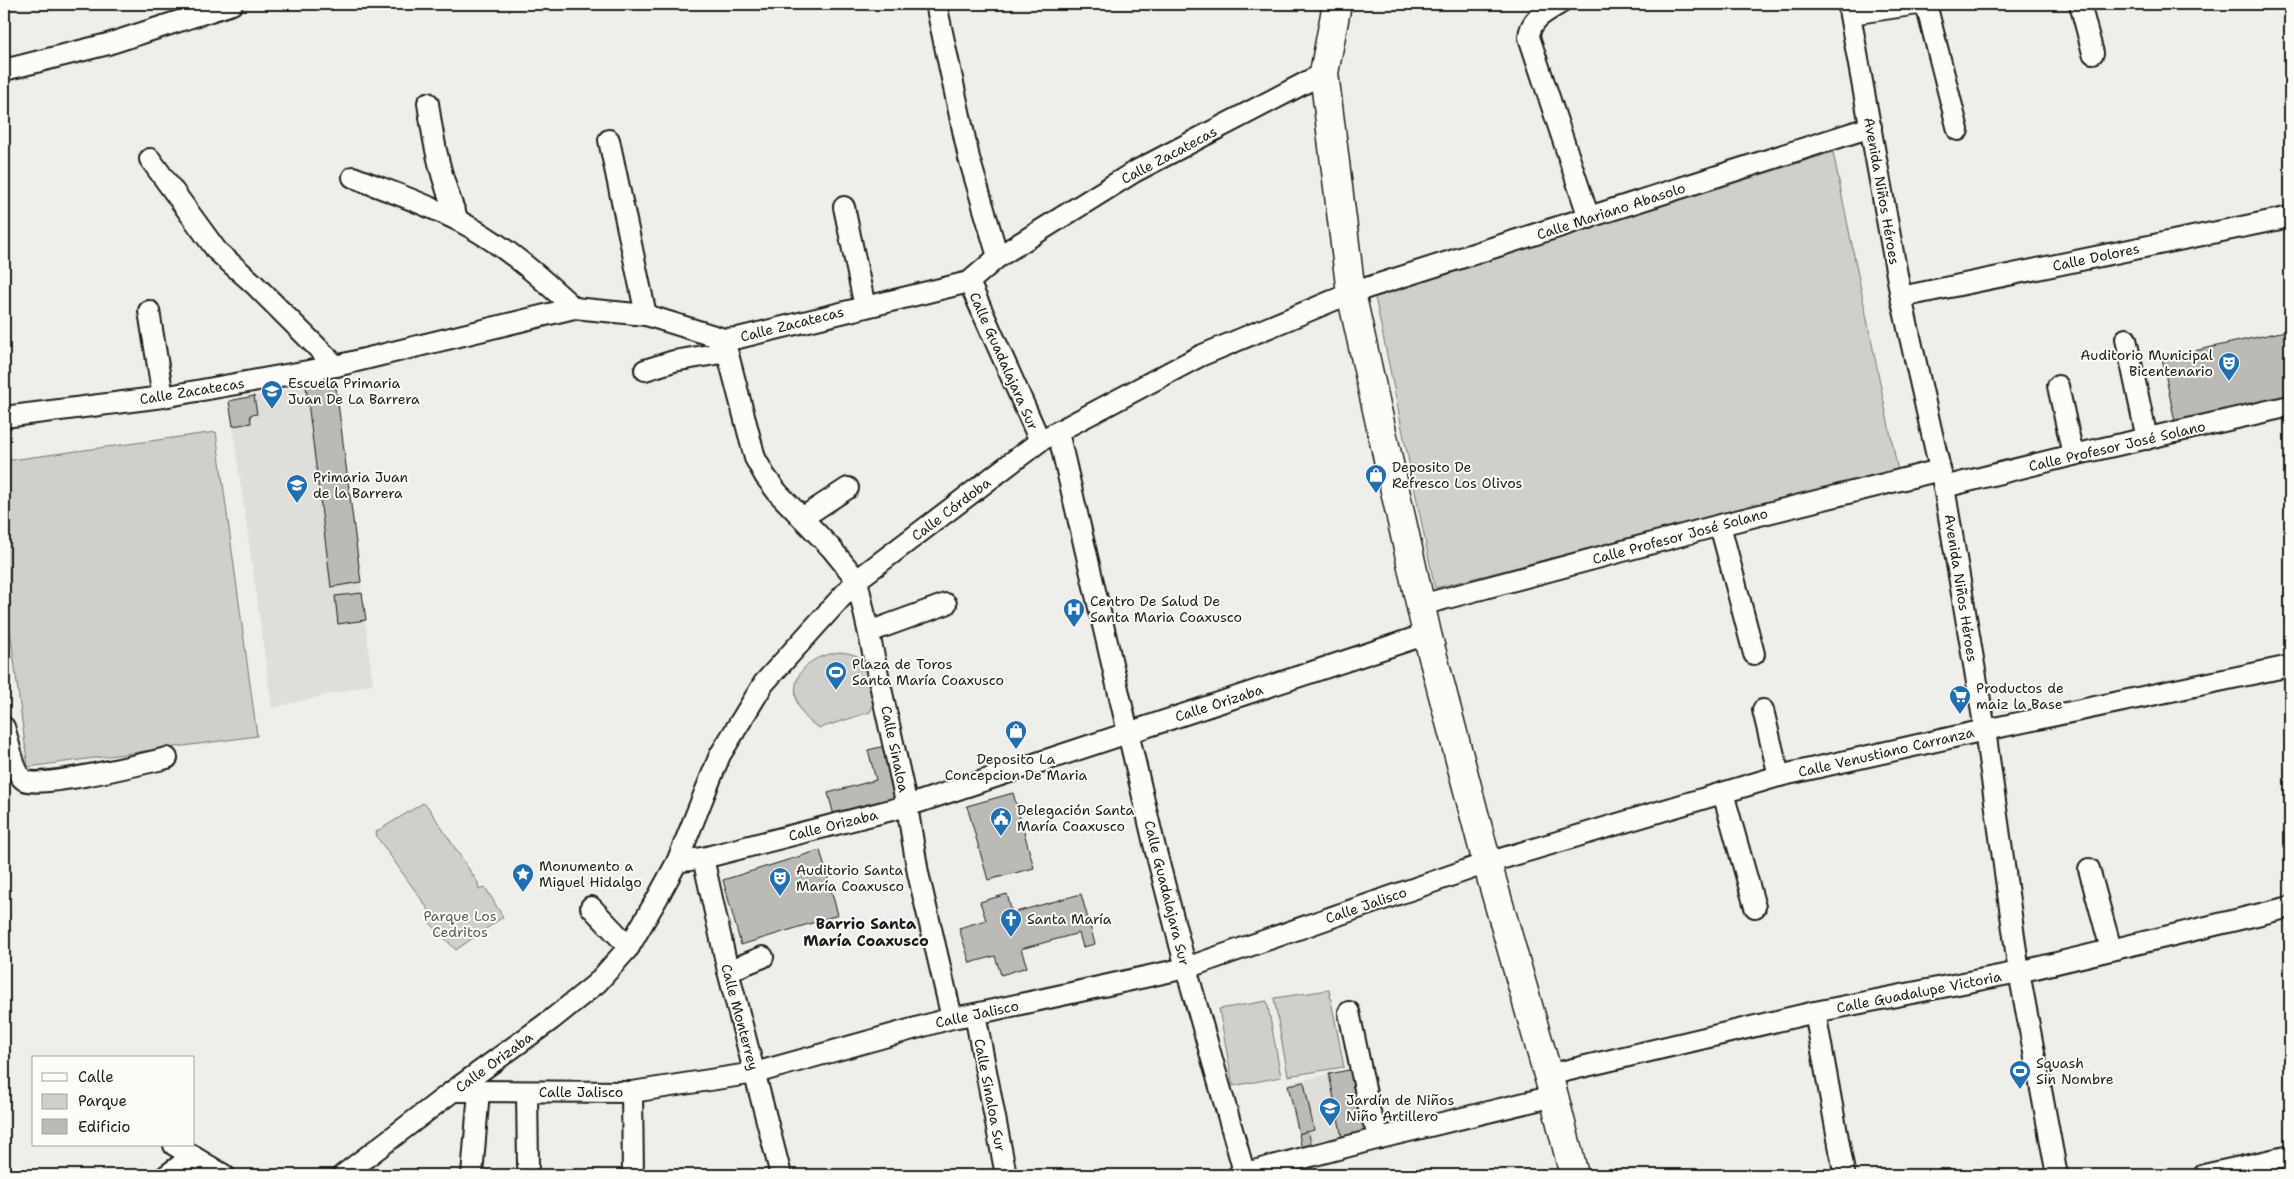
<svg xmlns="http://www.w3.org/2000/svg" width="2294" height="1179" font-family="'Shantell Sans',sans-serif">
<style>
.built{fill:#e0deda}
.green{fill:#d0cfcc;stroke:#767674}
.building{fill:#bbbab6;stroke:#1c1c1c}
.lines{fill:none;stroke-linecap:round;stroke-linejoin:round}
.street-casing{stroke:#1c1c1c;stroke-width:24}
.secondary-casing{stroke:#1c1c1c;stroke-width:31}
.street{stroke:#fdfcf7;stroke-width:20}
.secondary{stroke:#fdfcf7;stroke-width:28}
.labels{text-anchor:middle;stroke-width:4;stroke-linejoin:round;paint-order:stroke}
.street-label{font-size:14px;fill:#1c1c1c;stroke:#fdfcf7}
.poi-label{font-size:14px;fill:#1c1c1c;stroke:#fdfcf7;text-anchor:start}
.park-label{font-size:14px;fill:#5b5b5a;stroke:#fdfcf7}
.neighbourhood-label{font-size:15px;font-weight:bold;fill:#1c1c1c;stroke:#fdfcf7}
</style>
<rect width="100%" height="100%" fill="#f0eeea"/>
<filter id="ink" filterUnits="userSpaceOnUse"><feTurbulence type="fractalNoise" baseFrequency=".02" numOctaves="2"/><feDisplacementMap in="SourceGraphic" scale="10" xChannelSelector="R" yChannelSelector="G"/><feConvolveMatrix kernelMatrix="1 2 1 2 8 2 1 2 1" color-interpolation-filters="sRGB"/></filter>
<g filter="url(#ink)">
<g class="built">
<path d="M335,380l38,304 -101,24 -43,-307z"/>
<path d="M1354,1069l16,71 -67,17 -15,-74z"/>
</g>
<g class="green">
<path d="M1833,152l65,319 -463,117 -60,-291z"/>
<path d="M216,432l41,304 -229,31 -24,-183v-123z"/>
<path d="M840,652c10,1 23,4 29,13 7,11 7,36 1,47l-50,16c-26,-12 -35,-48 -9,-66 8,-6 19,-8 29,-10z"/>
<path d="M423,803l5,4 50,76 1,7 6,-3 18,30 -47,33 -29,-30 10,-5 -6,-2 -54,-76 -1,-5z"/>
<path d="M1329,990l15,77 -56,9 -14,-78z"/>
<path d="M1267,1001l14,76 -48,9 -14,-77z"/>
</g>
<g class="building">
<path d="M2290,330v76l-113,26 -15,-74z"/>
<path d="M335,380l26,202 -30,5 -25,-201z"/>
<path d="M254,396l3,18 -7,1 1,8 -18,3 -4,-25z"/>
<path d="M362,593l4,27 -28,4 -3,-28z"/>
<path d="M889,745l16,60 -69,18 -8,-30 48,-13 -8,-30z"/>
<path d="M1013,793l21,75 -46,12 -21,-74z"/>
<path d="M820,850l18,65 -97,30 -18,-65z"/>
<path d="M1007,894l5,19 69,-19 14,50 -12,3 -4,-14 -58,16 6,18 -26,8 -6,-19 -25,7 -11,-35 27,-8 -6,-18z"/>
<path d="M1354,1069l16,71 -26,7 -15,-73z"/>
<path d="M1304,1082l10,48 -15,4 -11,-49z"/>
<path d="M1308,1131l6,23 -11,3 -4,-23z"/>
</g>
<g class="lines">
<g class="street-casing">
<g id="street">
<path d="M936,4l33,154 29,99"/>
<path d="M1559,4c-13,8 -29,15 -30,33l60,181"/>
<path d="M1848,4l53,293 43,190 41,243 34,242 38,203"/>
<path d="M1926,4l32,126"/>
<path d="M2080,4l13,49"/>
<path d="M1851,14l67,-10"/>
<path d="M4,70l104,-26 124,-40"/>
<path d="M428,103c6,44 13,76 30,117"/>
<path d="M609,140l37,175"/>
<path d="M150,159l67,92 37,33 82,82"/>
<path d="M353,177c35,14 72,26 106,44 43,22 79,54 115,87"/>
<path d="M844,207l21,100"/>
<path d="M969,282l71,159"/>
<path d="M1901,297l389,-80"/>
<path d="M149,311l14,86"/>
<path d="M724,339l31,119 10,18 13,17 53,55 26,32 50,226 11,67 34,145"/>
<path d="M2126,339l21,100"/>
<path d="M645,370l29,-9 53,-9"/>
<path d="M2058,386l15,69"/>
<path d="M4,417l159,-20 173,-31 238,-58 72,7 78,24 14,-1 231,-56 29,-25 136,-85 190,-99"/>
<path d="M1058,432l97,416 31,120 59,207"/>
<path d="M1944,487l129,-32 217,-49"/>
<path d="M802,518l46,-30"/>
<path d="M1720,525l34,129"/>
<path d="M1421,605l299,-80 220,-55"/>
<path d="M869,632l77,-28"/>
<path d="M1763,710l16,66"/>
<path d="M4,727c4,11 10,47 20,53 15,9 121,-17 143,-22"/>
<path d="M1723,793l32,114"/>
<path d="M703,858l25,113 53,204"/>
<path d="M677,862l26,-4 204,-52 520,-172"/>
<path d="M2089,869l22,80"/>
<path d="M591,907l38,40"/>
<path d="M728,971l35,-14"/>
<path d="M1349,1012l21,101 10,25"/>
<path d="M1815,1012l29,160"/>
<path d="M975,1014l31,161"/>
<path d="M1548,1075l267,-63 204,-40 271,-65"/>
<path d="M453,1091l179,1 123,-19 197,-55 23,-4 211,-46 301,-105 292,-87 206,-46 305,-64"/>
<path d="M527,1092l1,74"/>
<path d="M632,1092l1,83"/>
<path d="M174,1145l50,30"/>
<path d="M167,1175l26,-19"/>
<path d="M343,1175l110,-84 98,-71 46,-37 32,-36 29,-50 19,-35 43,-107 44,-72 93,-103 183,-139 160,-85 151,-63 520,-166"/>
<path d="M472,1175l7,-84"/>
<path d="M1238,1175l142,-37 174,-42"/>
<path d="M2204,1175l86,-19"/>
</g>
</g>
<g class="secondary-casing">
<path id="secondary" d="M1337,4l-13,69 27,220 76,341 60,229 67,233 20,79"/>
</g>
<use href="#street" class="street"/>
<use href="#secondary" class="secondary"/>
</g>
</g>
<defs>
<g id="theatre-pin" transform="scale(1.125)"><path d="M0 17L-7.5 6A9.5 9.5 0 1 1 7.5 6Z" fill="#1f6fb2" stroke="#fdfcf7"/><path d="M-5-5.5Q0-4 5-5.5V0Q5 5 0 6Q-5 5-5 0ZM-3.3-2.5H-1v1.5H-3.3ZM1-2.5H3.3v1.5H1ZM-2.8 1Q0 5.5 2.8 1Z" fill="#fff"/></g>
<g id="school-pin" transform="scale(1.125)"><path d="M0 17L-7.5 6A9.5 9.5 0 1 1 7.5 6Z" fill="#1f6fb2" stroke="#fdfcf7"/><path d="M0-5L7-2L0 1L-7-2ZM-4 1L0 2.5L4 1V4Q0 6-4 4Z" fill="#fff"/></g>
<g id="shop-pin" transform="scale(1.125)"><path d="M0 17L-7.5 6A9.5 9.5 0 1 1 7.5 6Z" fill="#1f6fb2" stroke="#fdfcf7"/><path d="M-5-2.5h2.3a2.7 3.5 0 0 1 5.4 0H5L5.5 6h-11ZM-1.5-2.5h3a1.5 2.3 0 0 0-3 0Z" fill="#fff"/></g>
<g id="hospital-pin" transform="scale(1.125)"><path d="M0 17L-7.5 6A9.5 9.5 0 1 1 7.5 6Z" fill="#1f6fb2" stroke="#fdfcf7"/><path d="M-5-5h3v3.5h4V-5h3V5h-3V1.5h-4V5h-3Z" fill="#fff"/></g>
<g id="stadium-pin" transform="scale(1.125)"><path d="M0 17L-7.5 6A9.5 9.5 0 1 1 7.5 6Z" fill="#1f6fb2" stroke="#fdfcf7"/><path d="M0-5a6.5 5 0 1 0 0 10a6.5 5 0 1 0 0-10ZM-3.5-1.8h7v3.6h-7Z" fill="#fff"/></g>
<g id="supermarket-pin" transform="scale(1.125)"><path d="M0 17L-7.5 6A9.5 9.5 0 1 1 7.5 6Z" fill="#1f6fb2" stroke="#fdfcf7"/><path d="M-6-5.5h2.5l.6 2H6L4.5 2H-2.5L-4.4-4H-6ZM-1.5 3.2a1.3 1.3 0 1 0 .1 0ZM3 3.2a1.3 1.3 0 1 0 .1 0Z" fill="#fff"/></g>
<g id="civic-pin" transform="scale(1.125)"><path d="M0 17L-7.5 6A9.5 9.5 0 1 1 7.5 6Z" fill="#1f6fb2" stroke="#fdfcf7"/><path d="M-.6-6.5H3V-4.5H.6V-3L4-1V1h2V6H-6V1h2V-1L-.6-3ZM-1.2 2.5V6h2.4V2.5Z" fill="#fff"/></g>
<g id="sight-pin" transform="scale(1.125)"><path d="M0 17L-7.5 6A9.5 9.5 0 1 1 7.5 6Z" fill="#1f6fb2" stroke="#fdfcf7"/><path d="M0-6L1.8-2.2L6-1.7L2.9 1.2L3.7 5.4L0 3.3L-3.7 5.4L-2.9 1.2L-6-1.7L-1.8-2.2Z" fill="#fff"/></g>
<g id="church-pin" transform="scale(1.125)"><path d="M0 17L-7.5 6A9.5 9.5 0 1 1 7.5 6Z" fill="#1f6fb2" stroke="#fdfcf7"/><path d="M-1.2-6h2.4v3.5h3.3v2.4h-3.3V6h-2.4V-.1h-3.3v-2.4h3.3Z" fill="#fff"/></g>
</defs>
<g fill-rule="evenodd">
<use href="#theatre-pin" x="2229" y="363"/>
<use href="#school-pin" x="272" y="391"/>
<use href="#shop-pin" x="1376" y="475"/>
<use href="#school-pin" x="297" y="485"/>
<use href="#hospital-pin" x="1074" y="609"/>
<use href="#stadium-pin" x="836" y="672"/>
<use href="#supermarket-pin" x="1960" y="696"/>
<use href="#shop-pin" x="1016" y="731"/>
<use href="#civic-pin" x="1001" y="818"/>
<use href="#sight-pin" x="523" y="874"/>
<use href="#theatre-pin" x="780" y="878"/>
<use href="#church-pin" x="1011" y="919"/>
<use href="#stadium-pin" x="2020" y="1071"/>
<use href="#school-pin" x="1330" y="1108"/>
</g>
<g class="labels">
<g class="street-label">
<text transform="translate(1169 155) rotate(-28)" y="5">Calle Zacatecas</text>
<text transform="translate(1882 191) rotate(80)" y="5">Avenida Niños Héroes</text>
<text transform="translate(1611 211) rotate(-18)" y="5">Calle Mariano Abasolo</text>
<text transform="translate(2096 257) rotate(-12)" y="5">Calle Dolores</text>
<text transform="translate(792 324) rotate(-14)" y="5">Calle Zacatecas</text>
<text transform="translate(1004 361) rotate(66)" y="5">Calle Guadalajara Sur</text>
<text transform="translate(192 391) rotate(-9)" y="5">Calle Zacatecas</text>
<text transform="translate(2117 446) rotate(-13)" y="5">Calle Profesor José Solano</text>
<text transform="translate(951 509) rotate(-37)" y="5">Calle Córdoba</text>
<text transform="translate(1680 536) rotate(-15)" y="5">Calle Profesor José Solano</text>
<text transform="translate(1961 588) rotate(81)" y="5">Avenida Niños Héroes</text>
<text transform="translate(1219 703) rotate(-18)" y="5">Calle Orizaba</text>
<text transform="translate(895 749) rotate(78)" y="5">Calle Sinaloa</text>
<text transform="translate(1886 752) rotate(-13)" y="5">Calle Venustiano Carranza</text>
<text transform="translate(833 825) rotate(-14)" y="5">Calle Orizaba</text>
<text transform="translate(1167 893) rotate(76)" y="5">Calle Guadalajara Sur</text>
<text transform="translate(1366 905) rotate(-19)" y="5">Calle Jalisco</text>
<text transform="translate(1919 992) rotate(-11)" y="5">Calle Guadalupe Victoria</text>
<text transform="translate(977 1014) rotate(-12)" y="5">Calle Jalisco</text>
<text transform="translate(740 1017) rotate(75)" y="5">Calle Monterrey</text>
<text transform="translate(494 1062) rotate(-36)" y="5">Calle Orizaba</text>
<text x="581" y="1097">Calle Jalisco</text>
<text transform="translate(990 1095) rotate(79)" y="5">Calle Sinaloa Sur</text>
</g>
<g class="poi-label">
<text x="2213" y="360" text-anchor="end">Auditorio Municipal<tspan x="2213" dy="16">Bicentenario</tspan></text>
<text x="288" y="388">Escuela Primaria<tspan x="288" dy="16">Juan De La Barrera</tspan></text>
<text x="1392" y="472">Deposito De<tspan x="1392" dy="16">Refresco Los Olivos</tspan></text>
<text x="313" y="482">Primaria Juan<tspan x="313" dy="16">de la Barrera</tspan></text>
<text x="1090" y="606">Centro De Salud De<tspan x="1090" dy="16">Santa Maria Coaxusco</tspan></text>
<text x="852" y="669">Plaza de Toros<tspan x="852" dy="16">Santa María Coaxusco</tspan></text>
<text x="1976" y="693">Productos de<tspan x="1976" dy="16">maiz la Base</tspan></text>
<text x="1016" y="764" text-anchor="middle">Deposito La<tspan x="1016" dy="16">Concepcion De Maria</tspan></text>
<text x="1017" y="815">Delegación Santa<tspan x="1017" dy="16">María Coaxusco</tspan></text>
<text x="539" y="871">Monumento a<tspan x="539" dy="16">Miguel Hidalgo</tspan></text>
<text x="796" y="875">Auditorio Santa<tspan x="796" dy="16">María Coaxusco</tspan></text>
<text x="1027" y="924">Santa María</text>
<text x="2036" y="1068">Squash<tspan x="2036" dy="16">Sin Nombre</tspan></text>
<text x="1346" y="1105">Jardín de Niños<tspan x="1346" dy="16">Niño Artillero</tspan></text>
</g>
<g class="park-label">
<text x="460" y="921">Parque Los<tspan x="460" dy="16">Cedritos</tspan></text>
</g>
<g class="neighbourhood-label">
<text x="866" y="929">Barrio Santa<tspan x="866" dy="17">María Coaxusco</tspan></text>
</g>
</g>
<rect width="2294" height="1179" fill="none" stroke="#fdfcf7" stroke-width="20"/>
<rect x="10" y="10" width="2274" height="1159" fill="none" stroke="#1c1c1c" stroke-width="2" filter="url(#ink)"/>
<rect x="32" y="1056" width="162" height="90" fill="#fdfcf7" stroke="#a3a29f"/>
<rect x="42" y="1073" width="25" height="8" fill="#fdfcf7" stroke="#a3a29f"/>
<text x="78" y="1082" font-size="15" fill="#1c1c1c">Calle</text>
<rect x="42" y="1094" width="25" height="15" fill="#d0cfcc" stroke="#a3a29f"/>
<text x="78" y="1106" font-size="15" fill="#1c1c1c">Parque</text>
<rect x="42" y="1119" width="25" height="15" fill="#bbbab6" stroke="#a3a29f"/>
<text x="78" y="1132" font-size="15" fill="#1c1c1c">Edificio</text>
</svg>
